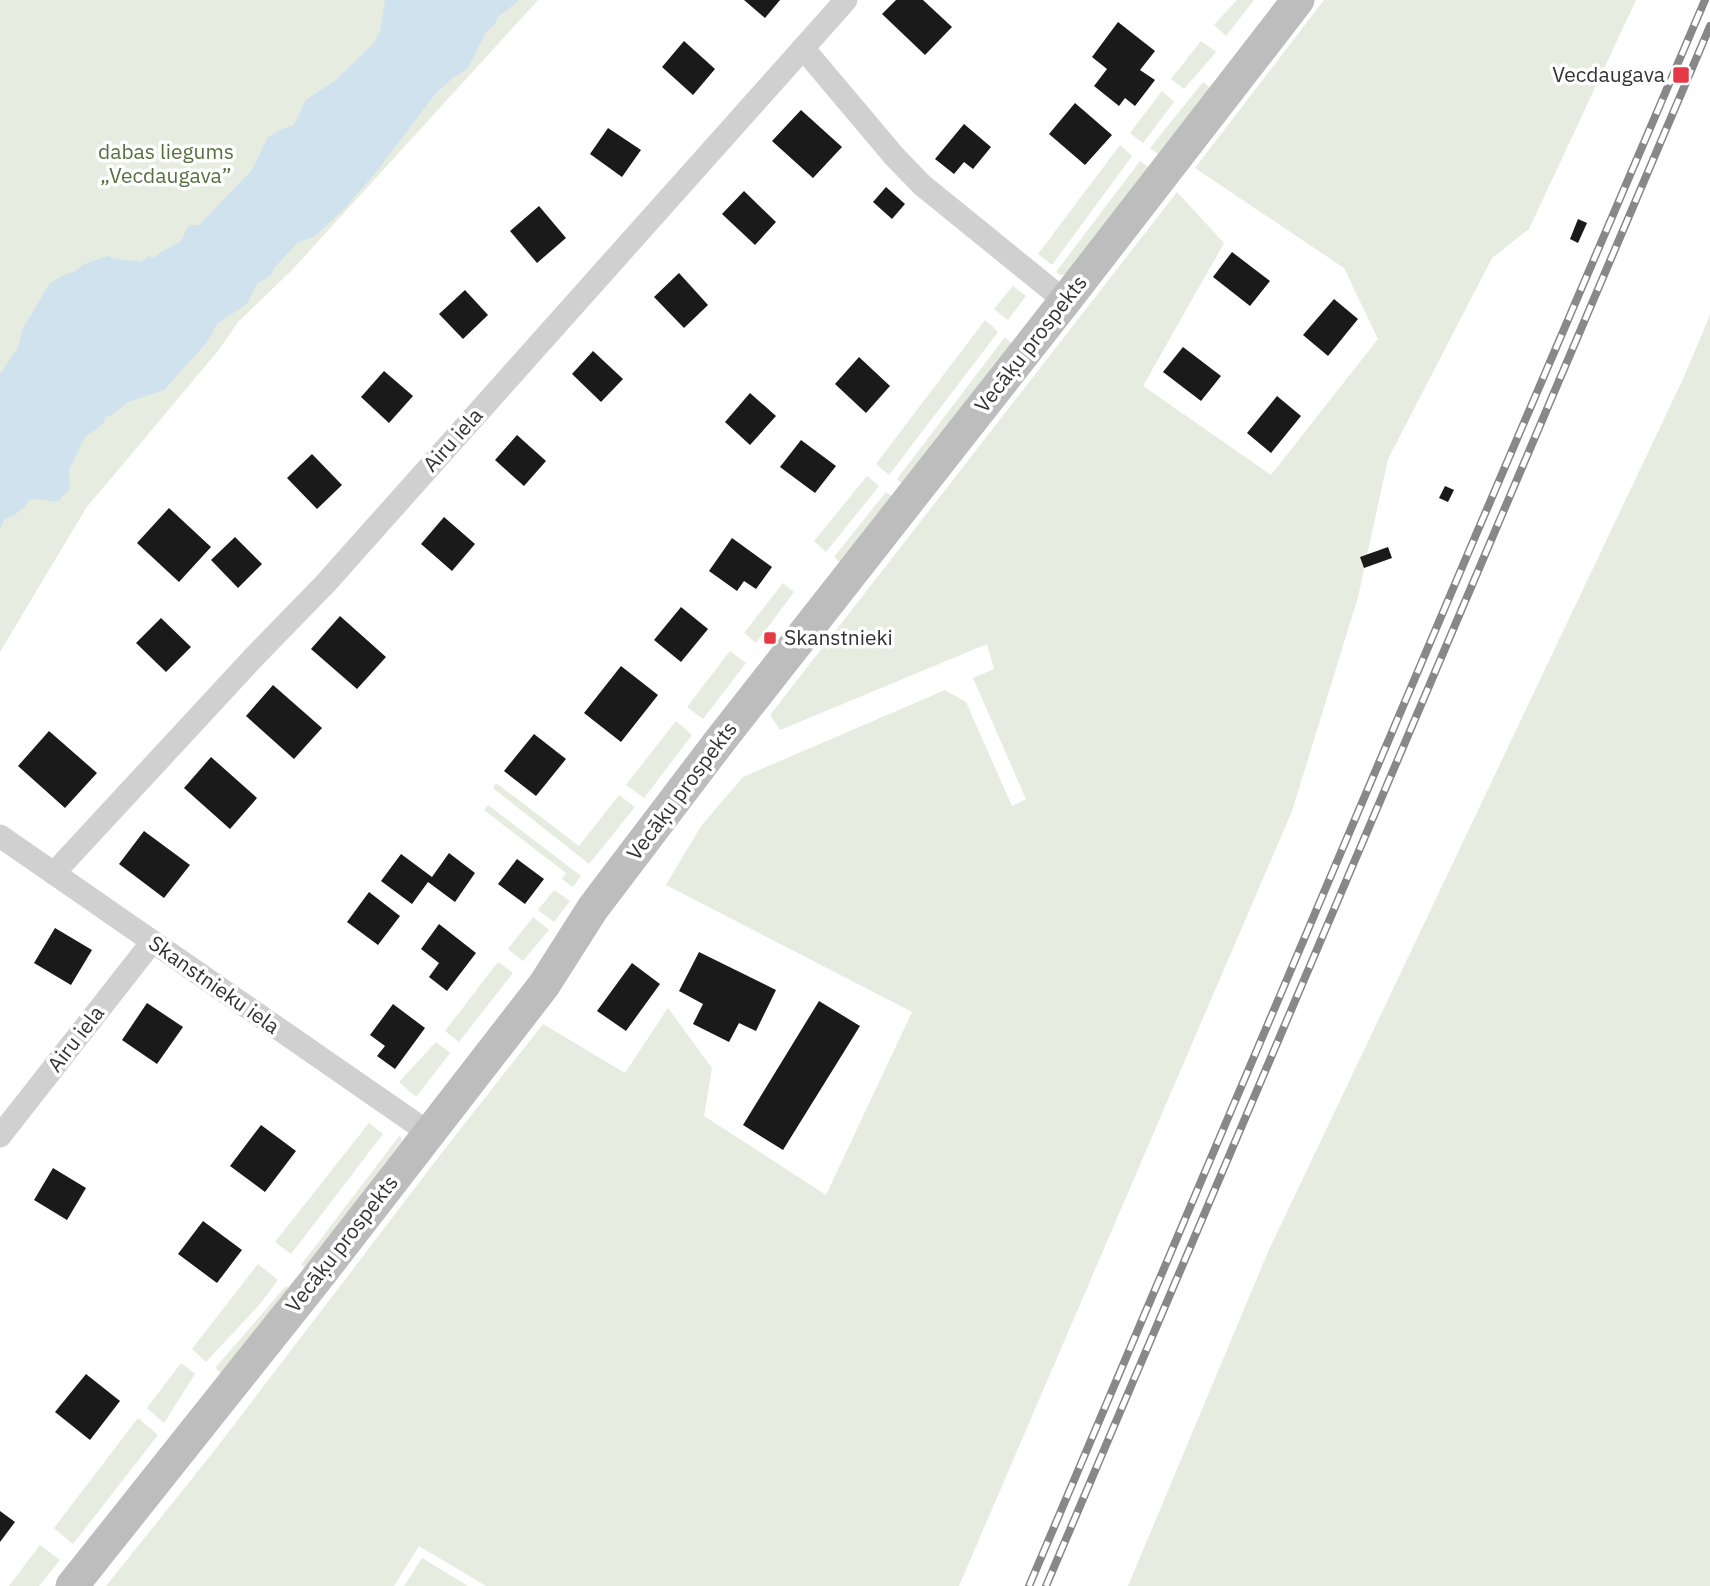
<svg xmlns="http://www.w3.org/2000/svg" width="1710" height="1586" font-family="'IBM Plex Sans',sans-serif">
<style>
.green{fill:#e6ecdf}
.water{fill:#cfe2ee}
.building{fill:#1a1a1a}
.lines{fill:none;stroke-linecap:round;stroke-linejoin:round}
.minor{stroke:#d0d0d0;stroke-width:23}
.secondary{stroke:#bdbdbd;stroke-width:33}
.rail-casing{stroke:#888;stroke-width:8}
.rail{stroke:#fff;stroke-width:5;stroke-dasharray:16;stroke-linecap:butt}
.poi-dot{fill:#e63946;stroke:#fff;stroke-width:2.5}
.labels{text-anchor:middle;stroke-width:7;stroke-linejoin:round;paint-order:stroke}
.poi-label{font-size:21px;fill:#333;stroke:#fff;text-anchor:end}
.park-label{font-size:21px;fill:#56703f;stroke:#fff}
.street-label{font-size:21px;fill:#333;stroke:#fff}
</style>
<rect width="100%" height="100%" fill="#fff"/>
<g class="green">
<path d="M0,0h538l-246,270 -54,52 -20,29 -132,157 -86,144z"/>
<path d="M1237,0h17l-28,36 -12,-11z"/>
<path d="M1324,0h312l-107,229 -37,29 -104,201 -30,138 -66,214 -333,775h-473l-67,-40 -25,40h-288l112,-140 229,-300 96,-122 82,49 43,-65 44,60 -8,48 122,79 86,-183 -246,-127 35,-59 42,-49 202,-87 21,12 46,104 14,-7 -53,-121 21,-9 -7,-25 -207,86 -10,-15 407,-523 47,51 -81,143 128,89 107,-136 -34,-71 -149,-100z"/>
<path d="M1201,41l15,11 -32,37 -13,-10z"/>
<path d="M1203,82l8,6 -53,66 -8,-6z"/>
<path d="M1162,91l12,11 -31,41 -13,-10z"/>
<path d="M1120,145l12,11 -80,109 -14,-11z"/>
<path d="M1140,161l9,7 -81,106 -7,1 -5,-3z"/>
<path d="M1013,286l13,10 -18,24 -14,-11z"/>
<path d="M1710,315v1271h-582l140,-334 415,-873z"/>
<path d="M985,320l13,12 -109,143 -13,-11z"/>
<path d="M1005,337l6,6 -107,143 -7,-7z"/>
<path d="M867,476l12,10 -53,66 -12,-11z"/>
<path d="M886,492l9,6 -53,66 -8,-7z"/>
<path d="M783,583l11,9 -38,51 -12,-10z"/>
<path d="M730,651l16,12 -43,56 -16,-12z"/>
<path d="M676,721l16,14 -48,63 -18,-13z"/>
<path d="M496,783l83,63 40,-51 16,12 -46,57 -96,-76z"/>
<path d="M488,805l93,71 -8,11 -11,-8 4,-6 -82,-63z"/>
<path d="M554,890l16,11 -16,21 -16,-12z"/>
<path d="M533,917l16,13 -26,31 -15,-12z"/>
<path d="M498,962l15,11 -54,69 -14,-11z"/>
<path d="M436,1042l14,11 -34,44 -17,-15z"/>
<path d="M369,1123l14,11 -92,120 -16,-12z"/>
<path d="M400,1135l2,5 -96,128 -5,-3z"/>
<path d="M258,1264l20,16 -18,24 -54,58 -14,-13z"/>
<path d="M286,1286l4,3 -65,87 -10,-8z"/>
<path d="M181,1363l14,11 -31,49 -17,-15z"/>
<path d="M138,1418l20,17 -85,109 -19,-16z"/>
<path d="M40,1545l20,15 -21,26h-30z"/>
<path d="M422,1558l46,28h-64z"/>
</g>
<path class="water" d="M385,0h134l-21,17 -4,8 -8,7 -18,36 -8,6 -6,3 -18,16 -59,78 -34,39 -28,26 -18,7 -22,24 -4,8 -14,9 -10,20 -30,20 -9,17 -44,49 -36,12 -16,13 -6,2 -4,8 -17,12 -16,33 1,20 -8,6 -2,4c-10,4 -20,-3 -31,0 -4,9 -15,16 -24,19l-5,10v-155l18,-26 4,-18 28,-47 14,-8 12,-4 8,-7 24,-8 4,2 29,4 8,-6 4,2 8,-6 20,-11 8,-16h10l53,-55 16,-33 14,-8 12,-4 12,-25 30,-20 38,-37 6,-12z"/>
<g class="building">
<path d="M744,0h36l-15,18z"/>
<path d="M896,0h27l29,27 -27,28 -43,-41z"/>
<path d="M1118,22l37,29 -15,19 15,10 -20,26 -10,-8 -6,8 -25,-20 13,-17 -15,-12z"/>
<path d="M684,41l31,28 -22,26 -31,-28z"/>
<path d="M1075,103l37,32 -27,30 -36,-31z"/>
<path d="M801,110l41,37 -29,31 -41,-37z"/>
<path d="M964,124l27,23 -18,22 -9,-7 -10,12 -19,-15z"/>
<path d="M608,128l33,22 -19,27 -32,-23z"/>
<path d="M886,187l19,17 -13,15 -19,-17z"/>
<path d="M744,191l32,31 -21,23 -33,-31z"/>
<path d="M539,206l27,32 -29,25 -27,-32z"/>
<path d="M1578,219l9,4 -9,20 -8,-4z"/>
<path d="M1232,252l38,29 -20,25 -37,-29z"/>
<path d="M679,273l29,32 -24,23 -30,-31z"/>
<path d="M465,290l23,25 -25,24 -24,-25z"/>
<path d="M1334,299l24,20 -30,37 -25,-21z"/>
<path d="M1183,347l38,29 -20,25 -38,-29z"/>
<path d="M593,351l30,28 -22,23 -29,-28z"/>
<path d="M859,357l31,29 -24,27 -31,-29z"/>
<path d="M384,371l29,25 -24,27 -28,-26z"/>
<path d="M750,393l26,23 -26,29 -25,-23z"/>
<path d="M1277,396l24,20 -30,37 -24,-20z"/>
<path d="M517,435l29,26 -22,25 -29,-26z"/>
<path d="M801,440l35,26 -21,27 -35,-26z"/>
<path d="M312,454l30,31 -25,24 -30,-31z"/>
<path d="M1445,486l9,4 -6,12 -9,-4z"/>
<path d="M169,508l42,39 -32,35 -42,-39z"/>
<path d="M444,517l31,27 -23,27 -31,-27z"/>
<path d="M235,537l27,27 -24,24 -27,-28z"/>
<path d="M732,538l40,29 -16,22 -12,-8 -7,10 -28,-20z"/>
<path d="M1388,547l4,11 -28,10 -4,-11z"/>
<path d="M681,607l27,22 -27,33 -27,-22z"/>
<path d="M340,616l46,41 -29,32 -46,-40z"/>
<path d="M161,618l30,29 -25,25 -30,-29z"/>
<path d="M621,666l37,29 -37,47 -37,-29z"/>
<path d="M273,685l49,43 -28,31 -48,-43z"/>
<path d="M49,731l48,42 -32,35 -47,-42z"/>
<path d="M534,734l32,25 -30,37 -32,-25z"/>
<path d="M211,757l46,41 -27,31 -46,-41z"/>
<path d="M144,831l46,34 -26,33 -45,-34z"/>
<path d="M449,853l26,20 -20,29 -27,-20 -16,22 -31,-23 20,-27 31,23z"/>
<path d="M517,859l27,20 -19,25 -27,-20z"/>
<path d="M369,892l31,24 -22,29 -31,-23z"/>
<path d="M439,924l37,29 -29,38 -18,-14 10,-14 -18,-14z"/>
<path d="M55,928l37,22 -21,35 -37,-22z"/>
<path d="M699,952l77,38 -20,41 -17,-8 -10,19 -36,-18 10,-20 -24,-13z"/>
<path d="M632,963l28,21 -34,47 -29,-20z"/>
<path d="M819,1001l41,25 -77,124 -40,-25z"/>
<path d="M147,1003l36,24 -26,37 -35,-24z"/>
<path d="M393,1004l32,24 -30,41 -18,-13 8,-10 -15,-11z"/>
<path d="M261,1125l35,26 -31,41 -35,-26z"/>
<path d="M53,1168l33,20 -19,32 -33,-20z"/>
<path d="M203,1221l39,29 -25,33 -39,-29z"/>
<path d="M86,1374l34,27 -30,39 -35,-28z"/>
<path d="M0,1511l15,11 -15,20z"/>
</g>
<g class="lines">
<g class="minor">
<path d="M803,48l91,108 28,29 143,116"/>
<path d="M0,836l429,297"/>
<path d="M54,873l200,-216 71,-73 521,-584"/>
<path d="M0,1136l152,-194"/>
</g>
<path class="secondary" d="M72,1586l242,-304 230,-297 49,-77 126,-166 346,-441 233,-301"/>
<g class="rail-casing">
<g id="rail">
<path d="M1029,1586l440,-1035 236,-551"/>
<path d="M1046,1586l664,-1560"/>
</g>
</g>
<use href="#rail" class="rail"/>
</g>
<g class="poi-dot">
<rect x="1672" y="66" width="18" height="18" rx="3.5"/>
<rect x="763" y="631" width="14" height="14" rx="3.5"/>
</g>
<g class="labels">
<g class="poi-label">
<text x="1665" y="82">Vecdaugava</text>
<text x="784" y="645" text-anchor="start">Skanstnieki</text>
</g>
<g class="park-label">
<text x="166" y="159">dabas liegums<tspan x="166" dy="24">„Vecdaugava”</tspan></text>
</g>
<g class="street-label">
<text transform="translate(1031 344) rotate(-52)" y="7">Vecāķu prospekts</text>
<text transform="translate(453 440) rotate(-48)" y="7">Airu iela</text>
<text transform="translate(682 791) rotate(-53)" y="7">Vecāķu prospekts</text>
<text transform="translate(214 985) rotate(35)" y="7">Skanstnieku iela</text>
<text transform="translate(76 1039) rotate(-52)" y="7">Airu iela</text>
<text transform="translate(342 1244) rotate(-52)" y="7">Vecāķu prospekts</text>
</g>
</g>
</svg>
